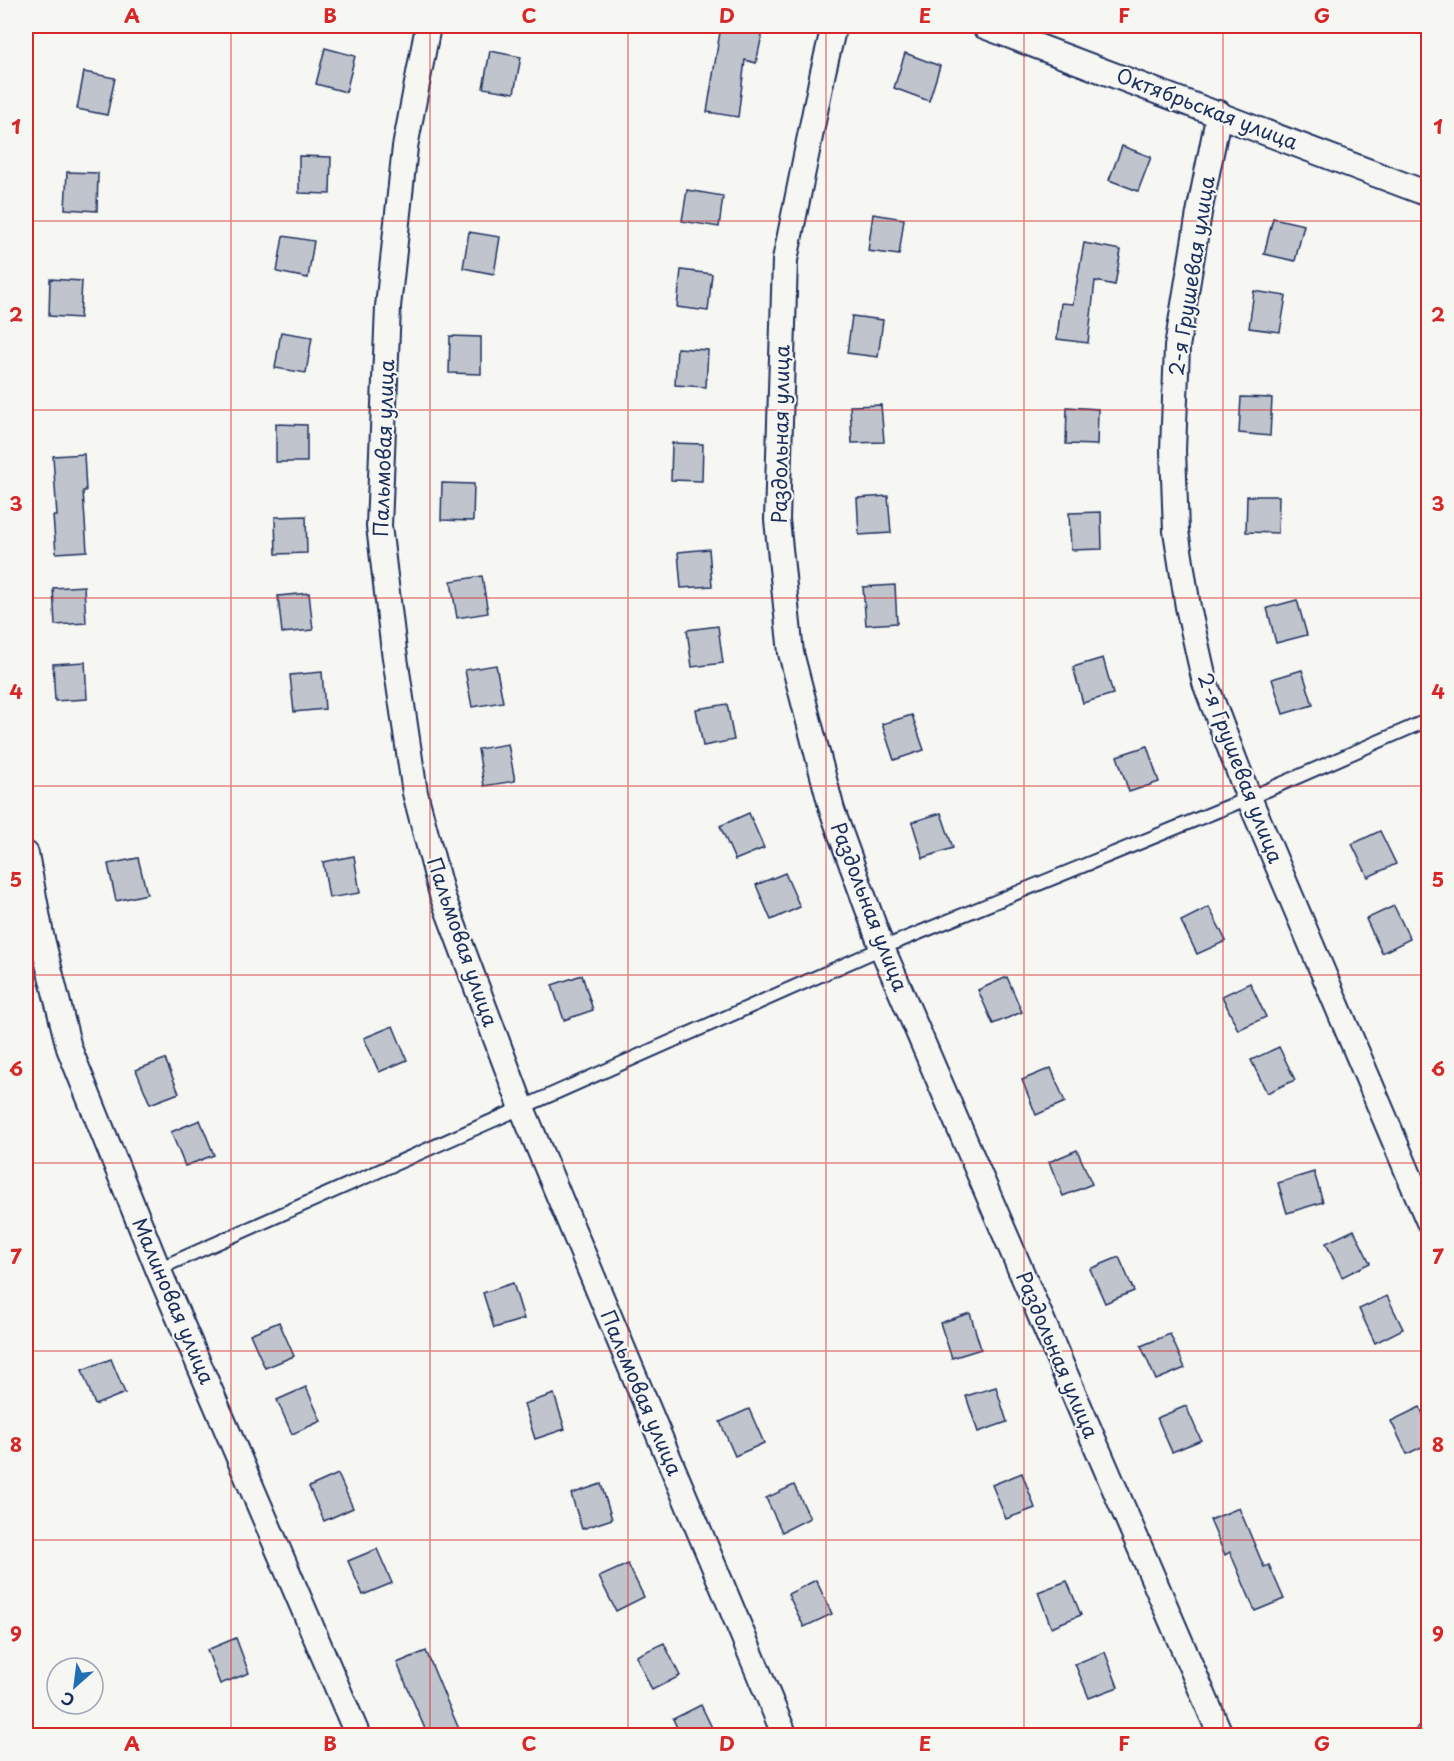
<svg xmlns="http://www.w3.org/2000/svg" width="1454" height="1761" font-family="'Playpen Sans',sans-serif">
<style>
.building{fill:#c0c4cd;stroke:#1b2f5e;stroke-width:1.5}
.lines{fill:none;stroke-linecap:round;stroke-linejoin:round}
.service-casing{stroke:#1b2f5e;stroke-width:16}
.minor-casing{stroke:#1b2f5e;stroke-width:28}
.service{stroke:#f6f6f2;stroke-width:12}
.minor{stroke:#f6f6f2;stroke-width:24}
.grid{fill:none;stroke:#d62828;stroke-width:1.5;stroke-opacity:0.55}
.labels{text-anchor:middle;stroke-width:4.5;stroke-linejoin:round;paint-order:stroke}
.street-label{font-size:20px;fill:#1b2f5e;stroke:#f6f6f2}
.neatline{fill:none;stroke:#d62828;stroke-width:2}
.grid-label{font-size:20px;text-anchor:middle;font-weight:bold;fill:#d62828}
</style>
<rect width="100%" height="100%" fill="#f6f6f2"/>
<filter id="ink" filterUnits="userSpaceOnUse"><feTurbulence type="fractalNoise" baseFrequency=".0167" numOctaves="2"/><feDisplacementMap in="SourceGraphic" scale="12" xChannelSelector="R" yChannelSelector="G"/><feConvolveMatrix kernelMatrix="1 2 1 2 8 2 1 2 1" color-interpolation-filters="sRGB"/></filter>
<g filter="url(#ink)">
<g class="building">
<path d="M721,26h43l-8,37 -11,-3 -7,57 -31,-5z"/>
<path d="M325,48l30,8 -9,36 -30,-8z"/>
<path d="M490,51l31,6 -7,36 -31,-5z"/>
<path d="M905,53l35,13 -11,35 -35,-13z"/>
<path d="M84,72l31,6 -8,37 -30,-6z"/>
<path d="M1122,146l29,11 -13,34 -29,-11z"/>
<path d="M299,156l32,1 -1,37 -31,-1z"/>
<path d="M67,172l31,1 -1,38 -32,-2z"/>
<path d="M687,190l36,6 -4,31 -37,-6z"/>
<path d="M873,214l31,5 -5,36 -31,-4z"/>
<path d="M1273,218l31,7 -9,36 -31,-7z"/>
<path d="M469,232l31,5 -6,37 -31,-6z"/>
<path d="M283,236l31,5 -6,37 -31,-6z"/>
<path d="M1084,243l37,7 -6,35 -20,-4 -7,62 -31,-4 4,-36 12,1z"/>
<path d="M681,270l31,4 -4,37 -31,-4z"/>
<path d="M50,279l32,2 -2,37 -31,-2z"/>
<path d="M1254,291l32,5 -6,36 -31,-4z"/>
<path d="M852,316l31,4 -5,37 -31,-4z"/>
<path d="M281,332l31,5 -6,36 -31,-5z"/>
<path d="M450,336l31,1v37l-32,-1z"/>
<path d="M677,348l31,2 -2,37 -31,-2z"/>
<path d="M1241,397l31,1 -2,38 -31,-3z"/>
<path d="M881,405l3,37 -32,1 -2,-37z"/>
<path d="M1067,407l31,2 -1,36 -31,-1z"/>
<path d="M276,424l31,1v37h-31z"/>
<path d="M672,443l31,1 -1,37 -31,-1z"/>
<path d="M84,454l2,37h-3l4,60 -31,2 -3,-37h4l-4,-60z"/>
<path d="M442,483l32,1 -1,37 -32,-1z"/>
<path d="M888,496l3,37 -32,2 -2,-37z"/>
<path d="M1247,496h32l-1,37 -32,-1z"/>
<path d="M1101,512l1,37 -31,1 -2,-37z"/>
<path d="M306,516l1,37 -31,1 -1,-37z"/>
<path d="M709,549l3,37 -31,2 -3,-36z"/>
<path d="M482,576l6,37 -31,5 -6,-37z"/>
<path d="M895,585l2,38 -31,2 -3,-38z"/>
<path d="M84,586l2,37 -31,2 -2,-37z"/>
<path d="M309,593l4,37 -31,3 -4,-37z"/>
<path d="M1297,600l10,35 -31,8 -9,-35z"/>
<path d="M718,626l5,37 -31,4 -5,-37z"/>
<path d="M1103,658l10,36 -30,9 -10,-36z"/>
<path d="M85,662l2,37 -32,2 -2,-37z"/>
<path d="M496,665l7,37 -31,5 -7,-37z"/>
<path d="M1302,670l11,35 -30,9 -11,-35z"/>
<path d="M322,672l3,37 -31,3 -4,-37z"/>
<path d="M727,704l7,36 -31,6 -7,-37z"/>
<path d="M912,715l12,35 -30,10 -12,-36z"/>
<path d="M508,744l7,37 -31,5 -6,-37z"/>
<path d="M1147,746l12,36 -30,10 -12,-36z"/>
<path d="M749,813l15,35 -29,12 -15,-34z"/>
<path d="M941,813l12,35 -30,10 -11,-36z"/>
<path d="M1380,831l16,33 -28,13 -16,-33z"/>
<path d="M354,856l6,37 -31,5 -6,-36z"/>
<path d="M138,858l9,36 -31,7 -8,-37z"/>
<path d="M785,873l15,34 -29,13 -15,-35z"/>
<path d="M1394,906l16,33 -28,14 -16,-34z"/>
<path d="M1209,907l17,34 -29,13 -16,-33z"/>
<path d="M582,975l11,35 -29,10 -12,-35z"/>
<path d="M1007,977l15,35 -29,12 -15,-34z"/>
<path d="M1250,983l16,34 -28,13 -16,-34z"/>
<path d="M393,1026l14,34 -28,12 -15,-34z"/>
<path d="M1279,1047l16,33 -28,13 -16,-33z"/>
<path d="M165,1059l14,34 -29,11 -14,-34z"/>
<path d="M1051,1068l14,34 -29,13 -14,-35z"/>
<path d="M200,1120l14,35 -29,11 -14,-34z"/>
<path d="M1077,1150l15,34 -29,12 -14,-34z"/>
<path d="M1314,1172l9,30 -36,11 -9,-30z"/>
<path d="M1354,1230l16,33 -28,14 -16,-34z"/>
<path d="M1119,1257l15,34 -29,12 -15,-34z"/>
<path d="M513,1283l11,36 -30,9 -11,-35z"/>
<path d="M1387,1296l16,33 -28,14 -16,-34z"/>
<path d="M970,1313l11,36 -29,9 -12,-35z"/>
<path d="M279,1322l15,34 -29,12 -15,-34z"/>
<path d="M1170,1334l15,34 -29,12 -15,-34z"/>
<path d="M111,1359l14,34 -30,12 -13,-35z"/>
<path d="M306,1387l15,34 -29,13 -15,-34z"/>
<path d="M996,1387l11,35 -29,10 -12,-36z"/>
<path d="M554,1394l11,35 -30,10 -11,-35z"/>
<path d="M1186,1406l15,34 -29,12 -15,-34z"/>
<path d="M1420,1407l8,19v18l-21,10 -16,-33z"/>
<path d="M749,1409l15,34 -29,13 -15,-34z"/>
<path d="M1022,1473l13,35 -29,11 -14,-34z"/>
<path d="M338,1474l15,34 -29,13 -15,-34z"/>
<path d="M601,1484l11,35 -30,10 -11,-35z"/>
<path d="M794,1485l16,33 -28,14 -16,-34z"/>
<path d="M1239,1508l25,59 5,-2 15,34 -29,12 -25,-59 -5,3 -15,-35z"/>
<path d="M377,1549l15,34 -29,12 -15,-34z"/>
<path d="M628,1564l16,33 -28,14 -17,-34z"/>
<path d="M816,1580l16,34 -28,13 -16,-33z"/>
<path d="M1067,1581l14,34 -30,12 -13,-35z"/>
<path d="M236,1638l13,35 -29,11 -13,-34z"/>
<path d="M664,1643l16,33 -28,14 -16,-34z"/>
<path d="M426,1651l20,48 16,37h-34l-31,-73z"/>
<path d="M1105,1652l13,35 -29,11 -14,-34z"/>
<path d="M701,1705l15,31h-35l-8,-17z"/>
</g>
<g class="lines">
<g class="service-casing">
<path id="service" d="M158,1269l724,-321 367,-150 179,-78"/>
</g>
<g class="minor-casing">
<g id="minor">
<path d="M428,26l-23,121 -17,160 -9,219 15,125 21,142 27,102 80,213 263,628"/>
<path d="M834,26l-11,46 -38,188 -8,260 14,133 41,157 50,138 339,788"/>
<path d="M984,26l444,168"/>
<path d="M1219,113l-20,100 -22,134 -4,103 3,81 12,76 17,76 44,115 179,422"/>
<path d="M26,854l15,81 28,113 89,221 200,467"/>
<path d="M1428,1736v-1"/>
</g>
</g>
<use href="#service" class="service"/>
<use href="#minor" class="minor"/>
</g>
</g>
<path class="grid" d="M231,26v1710M430,26v1710M628,26v1710M826,26v1710M1024,26v1710M1223,26v1710M26,221h1402M26,410h1402M26,598h1402M26,786h1402M26,975h1402M26,1163h1402M26,1351h1402M26,1540h1402"/>
<g class="labels">
<g class="street-label">
<text transform="translate(1207 109) rotate(21)" y="7">Октябрьская улица</text>
<text transform="translate(1192 276) rotate(-81)" y="7">2-я Грушевая улица</text>
<text transform="translate(781 434) rotate(-89)" y="7">Раздольная улица</text>
<text transform="translate(384 448) rotate(-88)" y="7">Пальмовая улица</text>
<text transform="translate(1240 768) rotate(69)" y="7">2-я Грушевая улица</text>
<text transform="translate(869 907) rotate(69)" y="7">Раздольная улица</text>
<text transform="translate(462 942) rotate(71)" y="7">Пальмовая улица</text>
<text transform="translate(173 1301) rotate(67)" y="7">Малиновая улица</text>
<text transform="translate(1057 1355) rotate(67)" y="7">Раздольная улица</text>
<text transform="translate(641 1393) rotate(67)" y="7">Пальмовая улица</text>
</g>
</g>
<rect width="1454" height="1761" fill="none" stroke="#f6f6f2" stroke-width="66"/>
<g transform="translate(75 1686) rotate(208)"><circle r="28" fill="#f6f6f2" stroke="#9ea6b7" stroke-width="1.5"/>
<path d="M0-4.5L10 22L0 15L-10 22Z" fill="#1f6fb2"/>
<text y="-9" font-size="16" font-weight="bold" text-anchor="middle" fill="#1b2f5e">С</text>
</g>
<rect x="33" y="33" width="1388" height="1695" class="neatline"/>
<g class="grid-label">
<text x="132" y="23">A</text>
<text x="330" y="23">B</text>
<text x="529" y="23">C</text>
<text x="727" y="23">D</text>
<text x="925" y="23">E</text>
<text x="1124" y="23">F</text>
<text x="1322" y="23">G</text>
<text x="16" y="134">1</text>
<text x="1438" y="134">1</text>
<text x="16" y="322">2</text>
<text x="1438" y="322">2</text>
<text x="16" y="511">3</text>
<text x="1438" y="511">3</text>
<text x="16" y="699">4</text>
<text x="1438" y="699">4</text>
<text x="16" y="887">5</text>
<text x="1438" y="887">5</text>
<text x="16" y="1076">6</text>
<text x="1438" y="1076">6</text>
<text x="16" y="1264">7</text>
<text x="1438" y="1264">7</text>
<text x="16" y="1452">8</text>
<text x="1438" y="1452">8</text>
<text x="16" y="1641">9</text>
<text x="1438" y="1641">9</text>
<text x="132" y="1751">A</text>
<text x="330" y="1751">B</text>
<text x="529" y="1751">C</text>
<text x="727" y="1751">D</text>
<text x="925" y="1751">E</text>
<text x="1124" y="1751">F</text>
<text x="1322" y="1751">G</text>
</g>
</svg>
